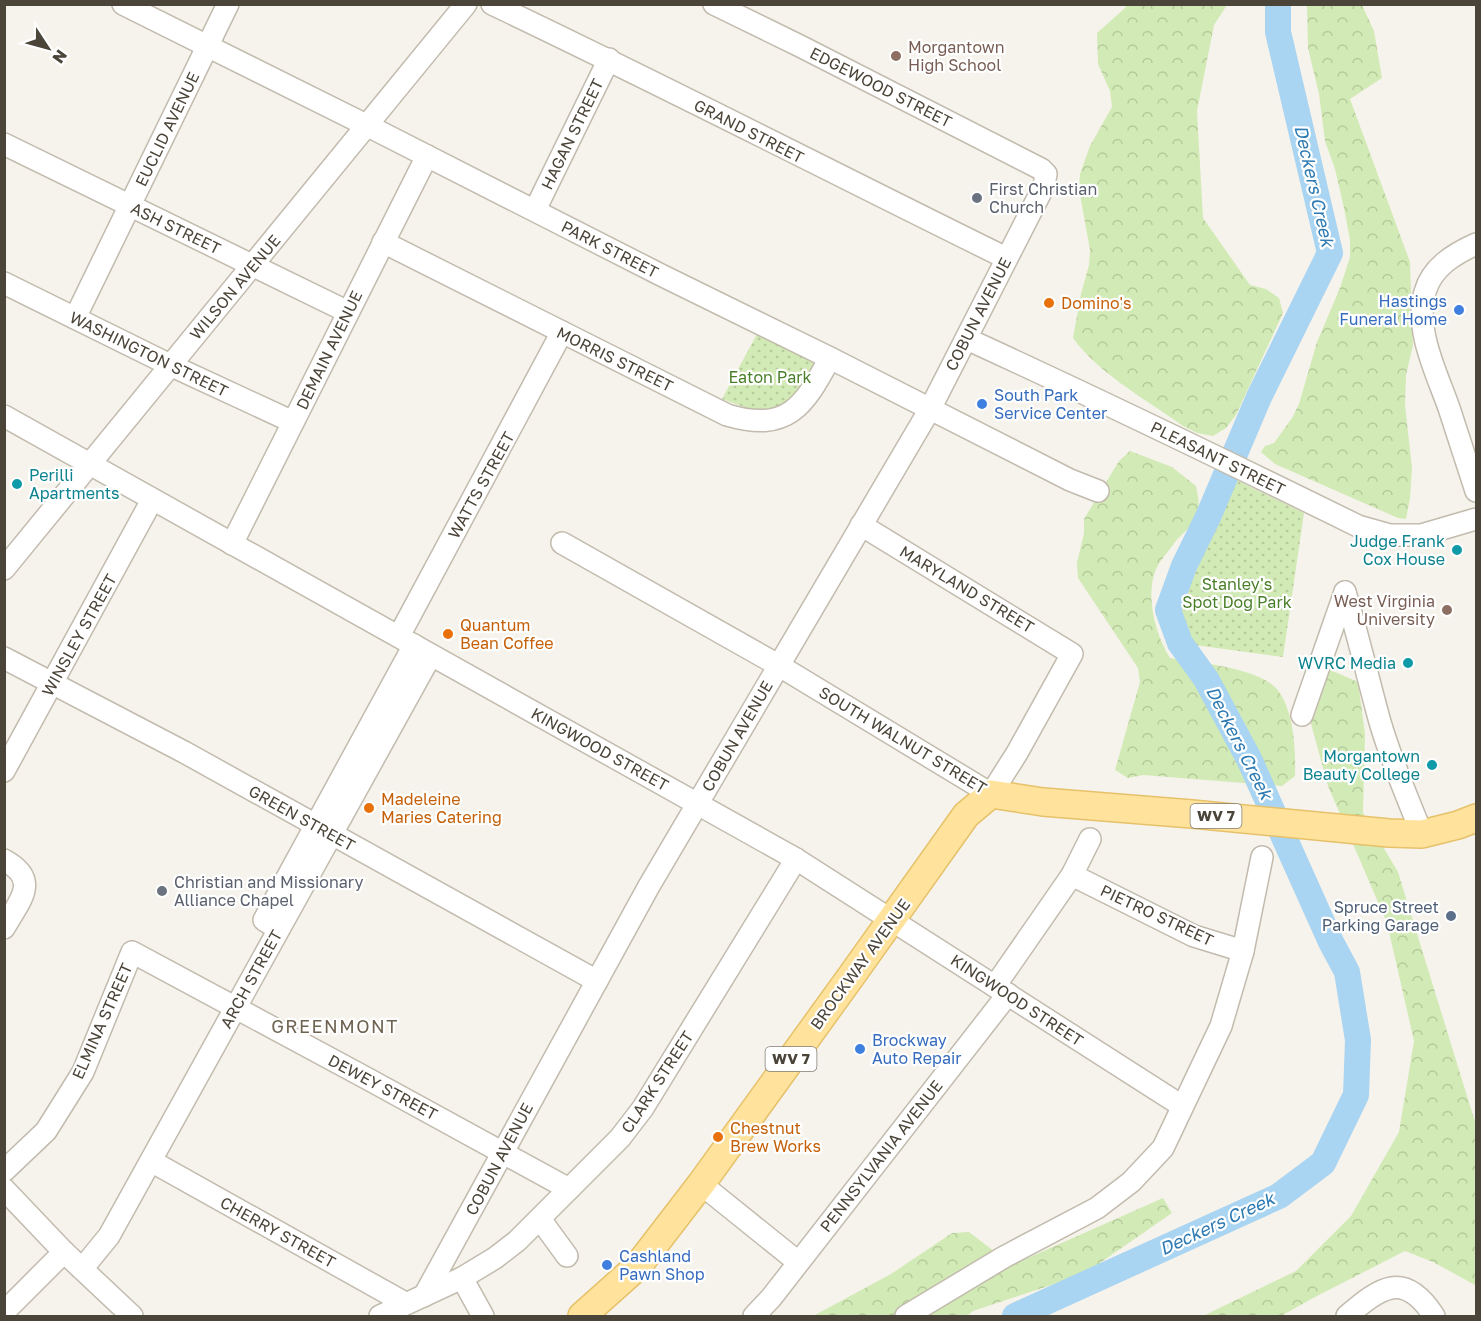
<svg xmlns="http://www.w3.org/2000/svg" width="1481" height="1321" font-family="'Golos Text',sans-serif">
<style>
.grass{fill:url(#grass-dots)}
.forest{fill:url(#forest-crowns)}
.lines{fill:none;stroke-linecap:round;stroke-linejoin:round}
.river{stroke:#a9d4f2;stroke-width:26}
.minor-casing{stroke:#c2bbae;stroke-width:24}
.major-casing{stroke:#e6c16a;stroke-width:30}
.minor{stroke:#fff;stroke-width:21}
.major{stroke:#ffe39c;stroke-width:27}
.education-dot{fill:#8d6e63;stroke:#fff;stroke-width:2}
.worship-dot{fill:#6b7280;stroke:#fff;stroke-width:2}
.food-dot{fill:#e8710a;stroke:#fff;stroke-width:2}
.shop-dot{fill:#3f7fe0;stroke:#fff;stroke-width:2}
.culture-dot{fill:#0f9aa8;stroke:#fff;stroke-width:2}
.service-dot{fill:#5c6f8a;stroke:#fff;stroke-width:2}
.labels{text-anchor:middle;stroke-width:4.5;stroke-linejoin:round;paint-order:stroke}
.shield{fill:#fff;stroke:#817c74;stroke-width:1.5}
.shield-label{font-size:15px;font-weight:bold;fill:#4b4439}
.education-label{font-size:16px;fill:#785e54;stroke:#fff;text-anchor:start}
.street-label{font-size:16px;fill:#4b4439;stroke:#fff}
.worship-label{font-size:16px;fill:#5b616d;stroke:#fff;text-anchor:start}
.shop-label{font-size:16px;fill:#366cbe;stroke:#fff;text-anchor:start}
.food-label{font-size:16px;fill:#c56008;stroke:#fff;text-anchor:start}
.park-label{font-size:16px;fill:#4a7f2a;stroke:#fff}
.culture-label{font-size:16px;fill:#0d838f;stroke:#fff;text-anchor:end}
.service-label{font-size:16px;fill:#4e5e75;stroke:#fff;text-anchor:end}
.water-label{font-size:18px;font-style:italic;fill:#2e7ab2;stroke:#fff}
.neighbourhood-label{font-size:18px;letter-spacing:1.5px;fill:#6e6250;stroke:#fff}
</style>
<defs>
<pattern id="grass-dots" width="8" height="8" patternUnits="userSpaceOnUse" patternTransform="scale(1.5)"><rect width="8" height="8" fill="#d2eab5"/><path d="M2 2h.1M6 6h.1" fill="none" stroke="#b6ca9c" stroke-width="1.8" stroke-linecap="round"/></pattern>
<pattern id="forest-crowns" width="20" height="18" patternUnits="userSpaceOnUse" patternTransform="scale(1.5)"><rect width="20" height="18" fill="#d2eab5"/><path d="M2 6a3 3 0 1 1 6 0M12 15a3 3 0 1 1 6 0" fill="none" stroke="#b6ca9c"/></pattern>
</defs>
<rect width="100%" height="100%" fill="#f6f3ec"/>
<g class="grass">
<path d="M757,334l59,29 -15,28 -24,18 -17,2 -16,-4 -22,-8z"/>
<path d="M1230,477l74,36 -21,144 -103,-14 -12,-33z"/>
</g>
<g class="forest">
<path d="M1336,4l26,1 12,26 8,47 -32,21 60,163 3,83 -7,30 -1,30 7,63 -2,30 -4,21 -8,-1 -123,-54 -14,-12 4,-6 9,-3 18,-25 7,-14 18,-62 23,-54 10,-31v-17l-6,-32 -9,-39 -10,-28 -6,-47 -11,-46 -1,-43 16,1z"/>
<path d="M1127,5h100l-13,20 -17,86 6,107 47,67 16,4 13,9 4,15 -47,102 -10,13 -13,8 -16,-3 -14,-7c-36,-26 -84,-52 -110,-88l8,-44 8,-29 1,-15 -11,-61 1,-15 10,-28 22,-39 -2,-16 -12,-27 -1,-31 28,-25z"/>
<path d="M1130,451l42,16 24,19c2,10 5,23 0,32 -4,9 -15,16 -21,24 -6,9 -15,18 -19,27 -11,26 -1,65 14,89 27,4 87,10 106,30 18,20 20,63 19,88l-13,10 -139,-11 -15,3 -13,-8 25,-88 -2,-14 -60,-90 -1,-15 7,-30v-14l35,-58z"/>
<path d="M1328,669l30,13 7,52 -2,79 35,59 78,253v158l-1,2 -42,-23 -28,-11 -90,46 -34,19h-78l93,-45 55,-55 48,-84 15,-91 -27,-118 -59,-137 -18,-66z"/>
<path d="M1163,1198l9,15 -88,61 -111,37 -6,5h-154l78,-42 61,-41 17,-1 43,33z"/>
</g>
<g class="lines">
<path class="river" d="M1015,1316l264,-120 44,-33 33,-68 2,-55 -11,-68 -16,-30 -82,-183 -43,-80 -26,-36 -12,-33 16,-44 24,-49 51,-120 71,-144 -52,-221v-28"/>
<g class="minor-casing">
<g id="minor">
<path d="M123,4l253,126 285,145 169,83 240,122 28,11"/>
<path d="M492,4c173,82 343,170 514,254"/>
<path d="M4,144l344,168"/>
<path d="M535,210l74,-151"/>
<path d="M383,242l344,173c61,18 77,-9 103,-57"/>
<path d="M1476,244c-22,10 -44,23 -51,48 -11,37 12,82 24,116 9,28 18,55 27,83"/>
<path d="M4,283l166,82 123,57"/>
<path d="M75,318l153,-314"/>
<path d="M967,339c131,60 261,123 391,187l32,9h31l55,-16"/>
<path d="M4,416l792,443 386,247"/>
<path d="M562,543l216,122 213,129 26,-41 55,-99 -211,-129"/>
<path d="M232,544l195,-388"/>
<path d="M4,569l462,-565"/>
<path d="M1345,592c13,43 23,87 35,130 11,38 27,75 42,112"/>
<path d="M399,636l163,-304"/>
<path d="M4,658l180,94 413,229"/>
<path d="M1302,715l43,-123"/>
<path d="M4,771l148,-271"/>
<path d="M4,860c37,20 16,40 0,68"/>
<path d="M1072,875l122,61 49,15"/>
<path d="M278,929l-14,-9 150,-275"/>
<path d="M995,986l77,-111 18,-36"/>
<path d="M151,1161l254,142"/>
<path d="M4,1171l42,-40 37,-59 49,-120 236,127 201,110"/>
<path d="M701,1184l97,78"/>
<path d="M4,1189l60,63 68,64"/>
<path d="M540,1219l27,37"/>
<path d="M82,1269l27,-33 322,-581"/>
<path d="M462,1278l21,38"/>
<path d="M424,1296l225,-410 281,-477 114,-223 2,-12 -5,-5 -241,-123 -86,-42"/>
<path d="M4,1312l60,-60"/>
<path d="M380,1316l82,-38 33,-20 22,-17 103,-103 23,-30 153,-249"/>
<path d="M754,1316l17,-18 237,-304"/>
<path d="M906,1316l98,-59 93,-49 34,-26 32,-34 58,-122 22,-75 19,-94"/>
<path d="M1347,1316c34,-29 57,-46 87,0"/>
</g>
</g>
<g class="major-casing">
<path id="major" d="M582,1316l56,-50 63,-82 151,-209 114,-160 25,-21 52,8 149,12 197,19 33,1 36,-9 18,-7"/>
</g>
<use href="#minor" class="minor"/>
<use href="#major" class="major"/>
</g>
<g class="education-dot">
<circle cx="896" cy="56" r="6"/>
<circle cx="1447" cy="610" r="6"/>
</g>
<g class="worship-dot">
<circle cx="977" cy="198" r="6"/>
<circle cx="162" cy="891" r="6"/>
</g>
<g class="food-dot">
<circle cx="1049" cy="303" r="6"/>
<circle cx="448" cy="634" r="6"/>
<circle cx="369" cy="808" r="6"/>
<circle cx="718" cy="1137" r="6"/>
</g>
<g class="shop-dot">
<circle cx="1459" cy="310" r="6"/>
<circle cx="982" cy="404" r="6"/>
<circle cx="860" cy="1049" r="6"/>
<circle cx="607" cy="1265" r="6"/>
</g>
<g class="culture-dot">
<circle cx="17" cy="484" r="6"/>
<circle cx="1457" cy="550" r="6"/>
<circle cx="1408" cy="663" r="6"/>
<circle cx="1432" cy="765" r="6"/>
</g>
<circle class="service-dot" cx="1451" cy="916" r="6"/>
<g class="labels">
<g class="shield">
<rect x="1190.5" y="804" width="51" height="24" rx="4.5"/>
<rect x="765.5" y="1047" width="51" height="24" rx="4.5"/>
</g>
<g class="shield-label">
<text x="1216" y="821">WV 7</text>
<text x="791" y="1064">WV 7</text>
</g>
<g class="education-label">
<text x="908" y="53">Morgantown<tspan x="908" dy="18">High School</tspan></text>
<text x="1435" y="607" text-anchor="end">West Virginia<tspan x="1435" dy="18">University</tspan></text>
</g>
<g class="street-label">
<text transform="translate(881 87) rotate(27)" y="6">EDGEWOOD STREET</text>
<text transform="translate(167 129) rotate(-64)" y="6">EUCLID AVENUE</text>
<text transform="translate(749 131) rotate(27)" y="6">GRAND STREET</text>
<text transform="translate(572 134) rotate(-64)" y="6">HAGAN STREET</text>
<text transform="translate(176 228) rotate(26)" y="6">ASH STREET</text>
<text transform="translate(610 249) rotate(27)" y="6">PARK STREET</text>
<text transform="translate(235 287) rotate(-50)" y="6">WILSON AVENUE</text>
<text transform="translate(978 314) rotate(-63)" y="6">COBUN AVENUE</text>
<text transform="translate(329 350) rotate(-64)" y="6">DEMAIN AVENUE</text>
<text transform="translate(149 354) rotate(26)" y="6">WASHINGTON STREET</text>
<text transform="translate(615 359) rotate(26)" y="6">MORRIS STREET</text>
<text transform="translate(1218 458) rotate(26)" y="6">PLEASANT STREET</text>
<text transform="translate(481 485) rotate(-61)" y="6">WATTS STREET</text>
<text transform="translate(967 589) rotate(31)" y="6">MARYLAND STREET</text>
<text transform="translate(79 635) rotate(-61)" y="6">WINSLEY STREET</text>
<text transform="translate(737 736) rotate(-60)" y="6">COBUN AVENUE</text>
<text transform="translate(903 740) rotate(31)" y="6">SOUTH WALNUT STREET</text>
<text transform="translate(600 749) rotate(29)" y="6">KINGWOOD STREET</text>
<text transform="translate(302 818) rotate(29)" y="6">GREEN STREET</text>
<text transform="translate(1157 915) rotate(25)" y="6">PIETRO STREET</text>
<text transform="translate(860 964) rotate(-54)" y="6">BROCKWAY AVENUE</text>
<text transform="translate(251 979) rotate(-61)" y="6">ARCH STREET</text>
<text transform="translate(1017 1000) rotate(33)" y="6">KINGWOOD STREET</text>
<text transform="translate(102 1021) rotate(-66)" y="6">ELMINA STREET</text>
<text transform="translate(657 1082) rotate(-57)" y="6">CLARK STREET</text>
<text transform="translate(383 1087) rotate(28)" y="6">DEWEY STREET</text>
<text transform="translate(881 1156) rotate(-52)" y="6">PENNSYLVANIA AVENUE</text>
<text transform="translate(499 1159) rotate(-62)" y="6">COBUN AVENUE</text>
<text transform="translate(278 1232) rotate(29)" y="6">CHERRY STREET</text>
</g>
<g class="worship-label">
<text x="989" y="195">First Christian<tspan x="989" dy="18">Church</tspan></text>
<text x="174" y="888">Christian and Missionary<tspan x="174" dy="18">Alliance Chapel</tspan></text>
</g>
<g class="shop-label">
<text x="1447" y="307" text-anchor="end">Hastings<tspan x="1447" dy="18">Funeral Home</tspan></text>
<text x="994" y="401">South Park<tspan x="994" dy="18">Service Center</tspan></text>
<text x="872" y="1046">Brockway<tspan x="872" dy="18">Auto Repair</tspan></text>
<text x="619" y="1262">Cashland<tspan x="619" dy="18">Pawn Shop</tspan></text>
</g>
<g class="food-label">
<text x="1061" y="309">Domino's</text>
<text x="460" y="631">Quantum<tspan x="460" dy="18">Bean Coffee</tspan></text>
<text x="381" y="805">Madeleine<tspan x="381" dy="18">Maries Catering</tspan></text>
<text x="730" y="1134">Chestnut<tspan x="730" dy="18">Brew Works</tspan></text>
</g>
<g class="park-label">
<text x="770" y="383">Eaton Park</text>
<text x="1237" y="590">Stanley's<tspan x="1237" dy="18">Spot Dog Park</tspan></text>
</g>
<g class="culture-label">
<text x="29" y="481" text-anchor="start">Perilli<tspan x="29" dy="18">Apartments</tspan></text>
<text x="1445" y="547">Judge Frank<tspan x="1445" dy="18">Cox House</tspan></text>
<text x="1396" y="669">WVRC Media</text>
<text x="1420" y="762">Morgantown<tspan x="1420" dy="18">Beauty College</tspan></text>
</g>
<g class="service-label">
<text x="1439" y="913">Spruce Street<tspan x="1439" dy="18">Parking Garage</tspan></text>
</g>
<g class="water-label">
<text transform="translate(1314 186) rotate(77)" y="6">Deckers Creek</text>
<text transform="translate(1239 743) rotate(63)" y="6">Deckers Creek</text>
<text transform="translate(1217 1224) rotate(-25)" y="6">Deckers Creek</text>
</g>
<g class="neighbourhood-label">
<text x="335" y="1033">GREENMONT</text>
</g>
</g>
<rect width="1481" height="1321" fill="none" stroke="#4b4439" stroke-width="12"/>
<g transform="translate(48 48) rotate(126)" stroke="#ffffff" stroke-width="4.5" paint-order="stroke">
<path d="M0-4.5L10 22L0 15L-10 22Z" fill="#4b4439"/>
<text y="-9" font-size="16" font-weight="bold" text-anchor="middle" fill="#4b4439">N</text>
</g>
</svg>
